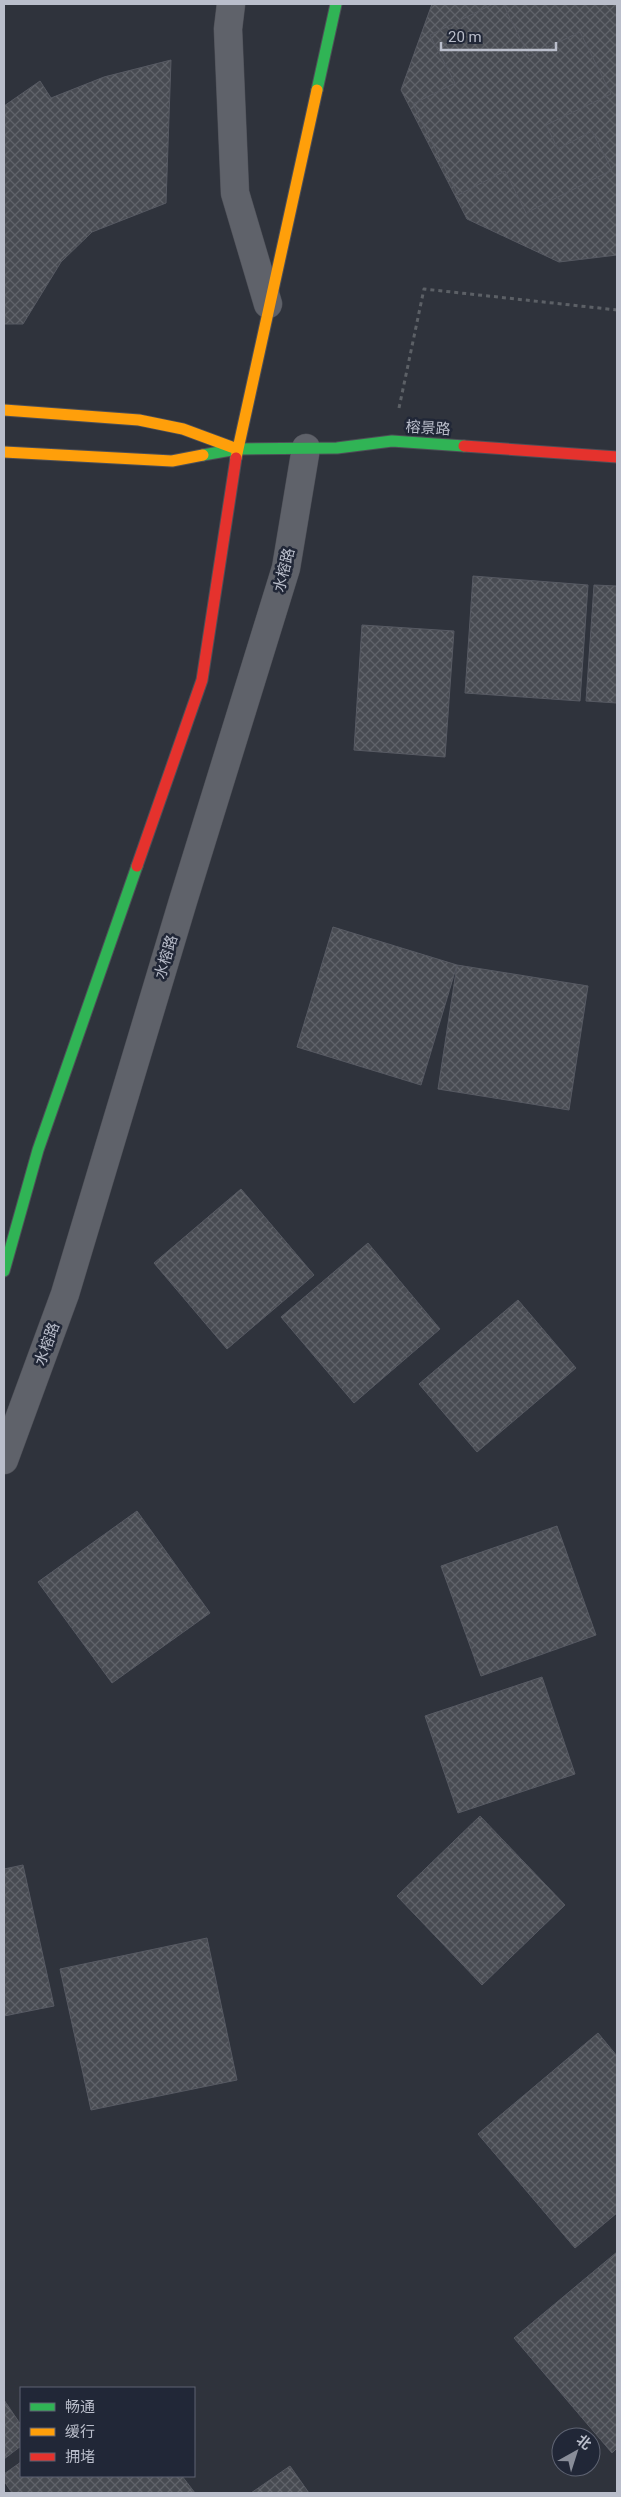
<svg xmlns="http://www.w3.org/2000/svg" width="621" height="2497" font-family="Roboto,'Noto Sans SC',sans-serif">
<style>
.building{fill:url(#building-cross-hatch);stroke:#575a63}
.lines{fill:none;stroke-linecap:round;stroke-linejoin:round}
.street-casing{stroke:#4d4f57;stroke-width:29}
.fast-casing{stroke:#4d4f57;stroke-width:13}
.slow-casing{stroke:#4d4f57;stroke-width:13}
.jam-casing{stroke:#4d4f57;stroke-width:13}
.path{stroke:#5c6066;stroke-width:3;stroke-dasharray:4 4;stroke-linecap:butt}
.street{stroke:#5f626a;stroke-width:28}
.fast{stroke:#30b455;stroke-width:11}
.slow{stroke:#ff9f0a;stroke-width:11}
.jam{stroke:#e5322d;stroke-width:11}
.labels{text-anchor:middle;stroke-width:5;stroke-linejoin:round;paint-order:stroke}
.street-label{font-size:15px;fill:#babecb;stroke:#212737}
</style>
<defs>
<pattern id="building-cross-hatch" width="8" height="8" patternUnits="userSpaceOnUse" patternTransform="scale(1.25)"><rect width="8" height="8" fill="#484b52"/><path d="M0 0l8 8M0 8l8-8" fill="none" stroke="#60636a"/></pattern>
</defs>
<rect width="100%" height="100%" fill="#2f333c"/>
<g class="building">
<path d="M432,4h185v251l-58,7 -92,-43 -66,-129z"/>
<path d="M493,4h10l26,52 51,-24 31,62 -65,31 12,24 34,-18 20,39 -86,43 -21,-42 -47,24 -45,-91 42,-21 -25,-48z"/>
<path d="M171,60l-5,143 -74,29 -31,30 -38,62h-19v-218l36,-25 11,17 53,-21z"/>
<path d="M473,576l115,9 -8,116 -115,-8z"/>
<path d="M594,585l23,1v117l-31,-2z"/>
<path d="M362,625l92,6 -9,126 -91,-7z"/>
<path d="M333,927l124,38 -36,120 -124,-38z"/>
<path d="M457,965l131,21 -19,124 -131,-21z"/>
<path d="M241,1189l73,86 -87,74 -73,-86z"/>
<path d="M368,1243l72,86 -86,74 -73,-86z"/>
<path d="M518,1300l58,68 -99,84 -58,-68z"/>
<path d="M137,1511l73,102 -98,70 -74,-101z"/>
<path d="M557,1526l39,109 -115,41 -40,-110z"/>
<path d="M542,1677l33,97 -117,39 -33,-97z"/>
<path d="M480,1816l85,89 -83,80 -85,-89z"/>
<path d="M23,1865l31,141 -50,10v-147z"/>
<path d="M207,1938l30,142 -146,30 -31,-141z"/>
<path d="M598,2033l19,23v157l-42,35 -97,-114z"/>
<path d="M617,2252v196l-5,5 -98,-115z"/>
<path d="M4,2400l17,25v21l-17,13z"/>
<path d="M21,2462v14h161l13,17h-183l-8,-12v-7z"/>
<path d="M290,2466l19,27h-58z"/>
</g>
<g class="lines">
<g class="street-casing">
<g id="street">
<path d="M231,4l-3,25 7,164 33,111"/>
<path d="M4,1460l61,-166 118,-393 103,-333 20,-120"/>
</g>
</g>
<g class="fast-casing">
<g id="fast">
<path d="M317,90l19,-86"/>
<path d="M203,455l34,-6 100,-1 55,-7 72,5"/>
<path d="M4,1271l34,-121 99,-284"/>
</g>
</g>
<g class="slow-casing">
<g id="slow">
<path d="M4,410l135,10 44,9 54,20"/>
<path d="M4,452l168,9 31,-6"/>
<path d="M236,458l81,-368"/>
</g>
</g>
<g class="jam-casing">
<g id="jam">
<path d="M464,446l153,11"/>
<path d="M137,866l65,-186 34,-222"/>
</g>
</g>
<path class="path" d="M399,408l25,-119 193,21"/>
<use href="#street" class="street"/>
<use href="#fast" class="fast"/>
<use href="#slow" class="slow"/>
<use href="#jam" class="jam"/>
</g>
<g class="labels">
<g class="street-label">
<text transform="translate(428 428) rotate(4)" y="5">榕景路</text>
<text transform="translate(284 570) rotate(-76)" y="5">水榕路</text>
<text transform="translate(166 957) rotate(-73)" y="5">水榕路</text>
<text transform="translate(47 1344) rotate(-70)" y="5">水榕路</text>
</g>
</g>
<rect width="621" height="2497" fill="none" stroke="#babecb" stroke-width="10"/>
<rect x="20" y="2387" width="175" height="90" fill="#212737" stroke="#5e6372"/>
<rect x="30" y="2403" width="25" height="8" fill="#30b455" stroke="#5e6372"/>
<text x="65" y="2412" font-size="15" fill="#babecb">畅通</text>
<rect x="30" y="2428" width="25" height="8" fill="#ff9f0a" stroke="#5e6372"/>
<text x="65" y="2437" font-size="15" fill="#babecb">缓行</text>
<rect x="30" y="2453" width="25" height="8" fill="#e5322d" stroke="#5e6372"/>
<text x="65" y="2462" font-size="15" fill="#babecb">拥堵</text>
<g transform="translate(576 2452) rotate(39)"><circle r="24" fill="#212737" stroke="#5e6372"/>
<path d="M0-4L9 19L0 12L-9 19Z" fill="#898d99"/>
<text y="-8" font-size="14" font-weight="bold" text-anchor="middle" fill="#babecb">北</text>
</g>
<path d="M441 42v8h115v-8" fill="none" stroke="#babecb" stroke-width="2.5"/>
<text x="448" y="42" font-size="15" fill="#babecb" stroke="#212737" stroke-width="4" paint-order="stroke">20 m</text>
</svg>
